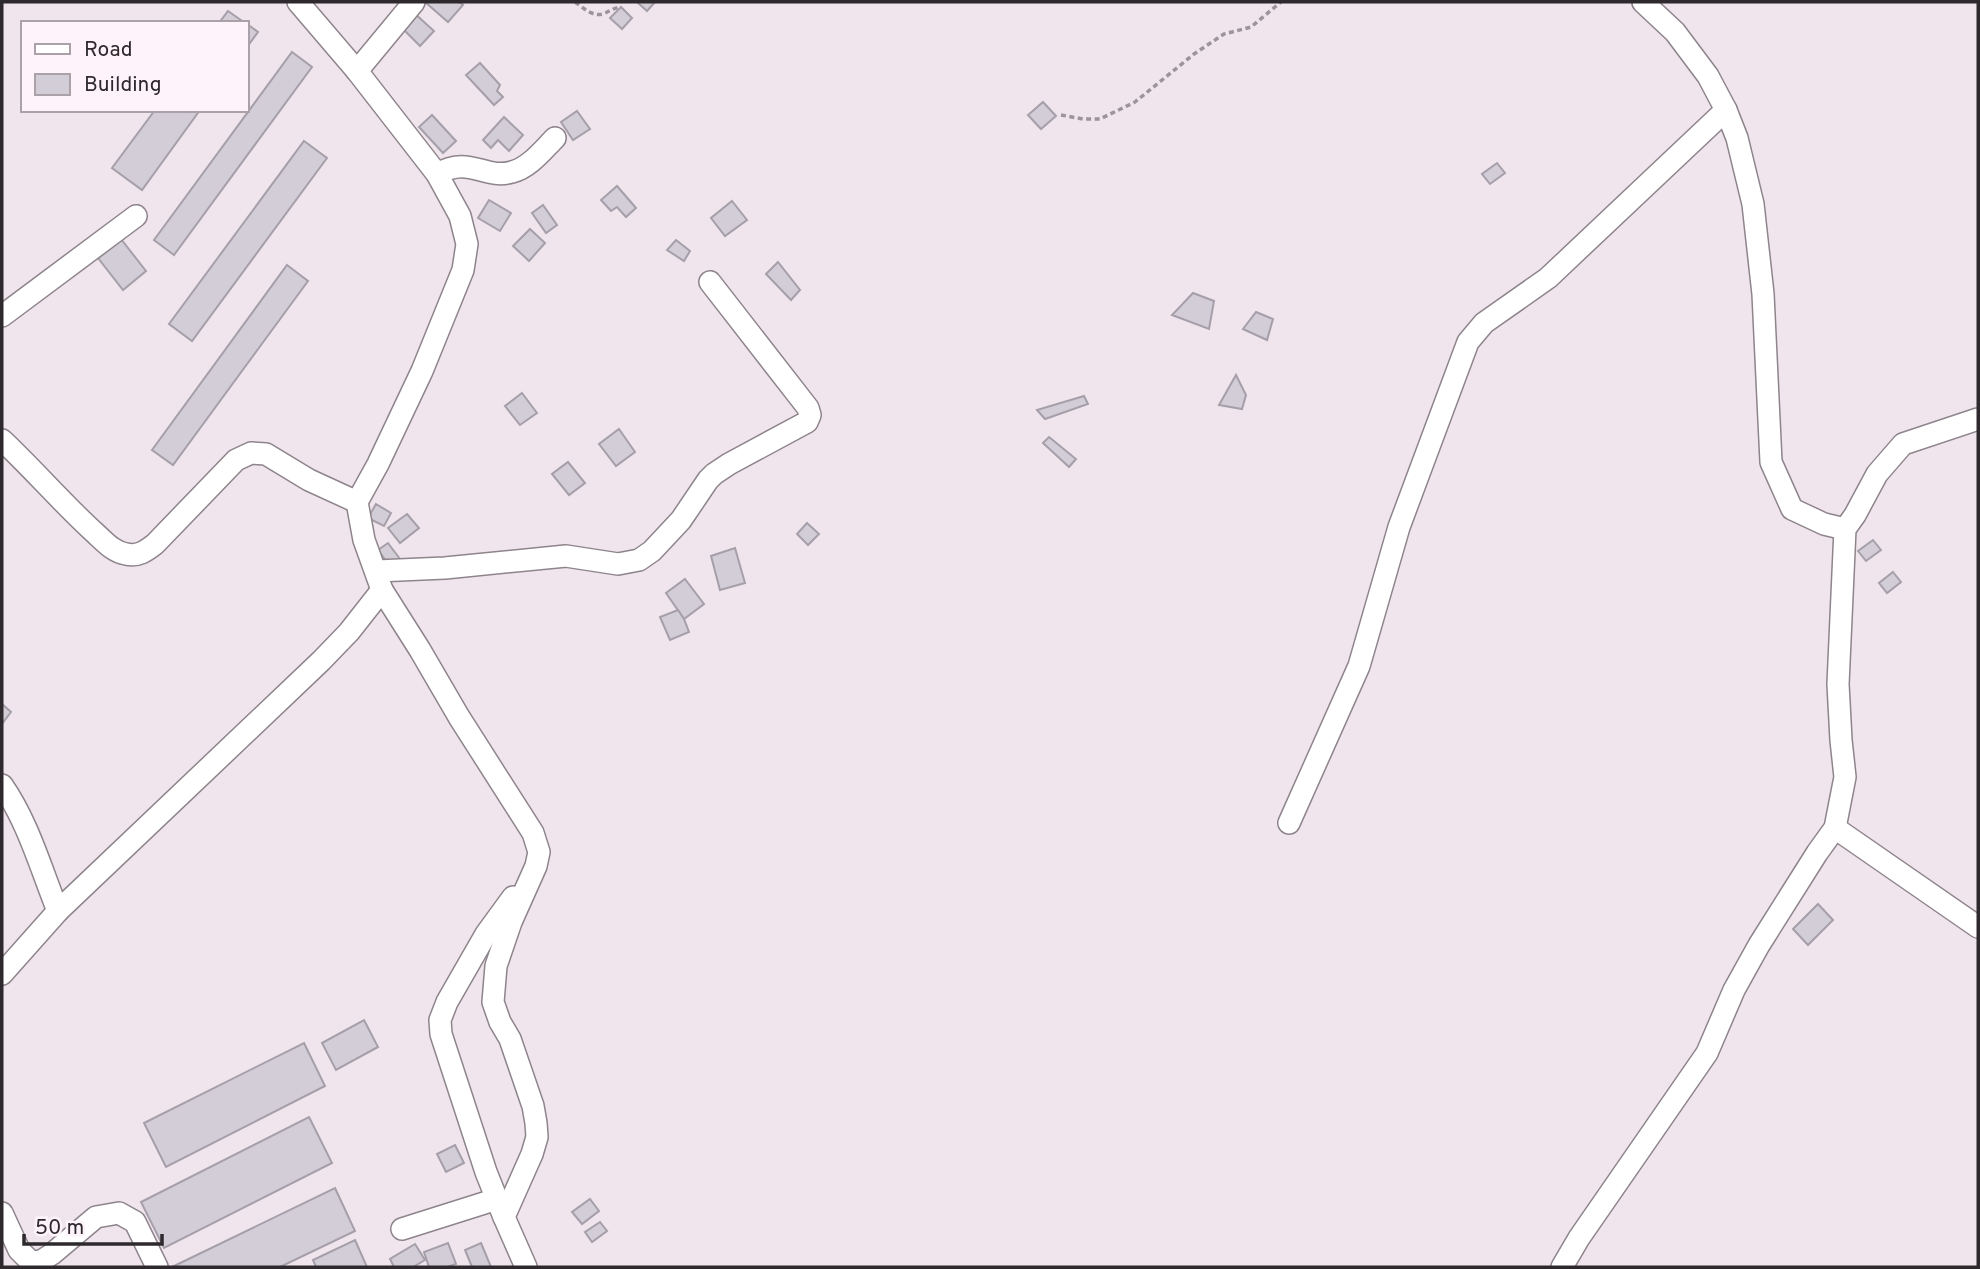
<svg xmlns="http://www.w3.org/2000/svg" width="1980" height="1269" font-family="Overpass,sans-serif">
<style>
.building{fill:#d3cdd8;stroke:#a59fa9;stroke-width:2}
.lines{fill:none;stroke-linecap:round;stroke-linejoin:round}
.minor-casing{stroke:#8e848b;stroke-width:24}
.path{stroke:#9c949a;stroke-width:3.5;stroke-dasharray:5 3.5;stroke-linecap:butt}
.minor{stroke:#fff;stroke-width:21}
</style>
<rect width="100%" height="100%" fill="#f0e5ed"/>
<g class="building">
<path d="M425,2h34l4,3 -15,17z"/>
<path d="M637,2h18l-8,9z"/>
<path d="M621,7l11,11 -10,11 -12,-11z"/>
<path d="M228,11l17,12h-26z"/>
<path d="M413,12l21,19 -14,15 -20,-20z"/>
<path d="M247,24l11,8 -11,15z"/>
<path d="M292,52l20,15 -138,188 -20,-15z"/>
<path d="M480,63l20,22 -3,6 6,6 -9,8 -28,-30z"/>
<path d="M1043,102l13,14 -15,13 -13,-14z"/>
<path d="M155,110h45l-58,80 -30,-22z"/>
<path d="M577,111l13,18 -17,11 -12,-18z"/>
<path d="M432,115l24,26 -13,12 -24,-26z"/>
<path d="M504,117l19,18 -14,16 -11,-11 -7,8 -8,-8z"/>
<path d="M304,141l23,17 -135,183 -23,-17z"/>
<path d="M1497,163l8,10 -15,11 -8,-10z"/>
<path d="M617,186l19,22 -10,9 -9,-10 -6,4 -10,-11z"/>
<path d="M489,200l22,13 -11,18 -22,-13z"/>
<path d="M732,201l15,19 -22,16 -14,-18z"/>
<path d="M543,205l14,20 -11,8 -14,-20z"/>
<path d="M530,229l15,14 -16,18 -16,-15z"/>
<path d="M121,239l25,32 -23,19 -25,-32z"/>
<path d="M676,240l14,11 -6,10 -17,-11z"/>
<path d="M778,262l22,28 -9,10 -25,-26z"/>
<path d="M287,265l21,16 -135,184 -21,-15z"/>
<path d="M1193,293l21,8 -5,28 -37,-14z"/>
<path d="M1256,312l17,7 -6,21 -24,-11z"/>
<path d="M1236,375l10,20 -4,14 -23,-4z"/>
<path d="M522,393l15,20 -17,12 -15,-19z"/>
<path d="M1084,396l4,8 -43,15 -8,-9z"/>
<path d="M619,429l16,23 -19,14 -17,-22z"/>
<path d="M1049,437l27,22 -7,8 -26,-24z"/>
<path d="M568,462l17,21 -16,12 -17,-21z"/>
<path d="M376,504l15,9 -7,13 -16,-8z"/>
<path d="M407,514l12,14 -19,15 -12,-15z"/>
<path d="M807,523l12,11 -11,11 -11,-11z"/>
<path d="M1873,540l8,10 -15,11 -8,-10z"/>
<path d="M388,543l12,16 -10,7 -12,-16z"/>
<path d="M735,548l10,35 -25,7 -9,-34z"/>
<path d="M1893,572l8,10 -14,11 -8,-10z"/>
<path d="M685,579l19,25 -20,15 -18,-26z"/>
<path d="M678,610l6,9 5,13 -19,8 -10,-23z"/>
<path d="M2,704l9,8 -9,12z"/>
<path d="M1818,904l15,16 -25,25 -15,-16z"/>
<path d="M364,1020l14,27 -42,23 -14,-27z"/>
<path d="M304,1043l21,43 -159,81 -22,-44z"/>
<path d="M309,1117l23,46 -168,85 -23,-46z"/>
<path d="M455,1145l9,18 -18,9 -9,-18z"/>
<path d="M335,1188l20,43 -75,36h-108z"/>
<path d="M590,1199l9,12 -17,13 -10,-12z"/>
<path d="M600,1222l7,9 -15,11 -7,-10z"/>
<path d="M355,1240l12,27h-51l-3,-7z"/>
<path d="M448,1243l8,21 -9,3h-18l-5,-15z"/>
<path d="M481,1243l10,24h-19l-7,-17z"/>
<path d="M415,1244l10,16 -12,7h-19l-4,-8z"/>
</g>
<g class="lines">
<g class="minor-casing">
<g id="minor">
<path d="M298,2l59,69 80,103 23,42 7,28 -4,26 -41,101 -44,93 -21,38 7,38 18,50 38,60 39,67 74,116 6,19 -3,14 -25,56 -15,44 -3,36 7,20 10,17 23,67 3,17 1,14 -5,17 -28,63 22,50"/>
<path d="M1643,2l32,30 33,44 18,34 11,28 16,66 10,90 8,168 21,47 32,15 21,5"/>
<path d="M357,71l57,-69"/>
<path d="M437,174c33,-19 47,6 75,-2 17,-4 31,-22 43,-34"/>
<path d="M2,316l134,-100"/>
<path d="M2,440c32,30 60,63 93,93 9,8 18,19 31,21 12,3 20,-3 29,-10l81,-84 15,-7 15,1 43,26 48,22"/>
<path d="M377,571l68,-3 121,-12 52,8 21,-4 13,-9 29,-31 27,-40 6,-6 15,-10 78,-42 3,-7 -2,-7 -98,-126"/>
<path d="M2,785c26,37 39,84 56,126"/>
<path d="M1289,823l70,-157 40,-139 69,-185 16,-19 64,-45 178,-168"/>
<path d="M1835,828l143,99"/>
<path d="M2,974l56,-63 263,-250 28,-29 33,-42"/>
<path d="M2,1213l17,37 10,10 5,2 7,-1 11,-7 44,-37 23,-4 16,9 22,45"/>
<path d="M504,1217l-18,-45 -45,-138 -1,-14 7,-18 39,-68 27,-37"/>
<path d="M402,1229l95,-30"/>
<path d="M1562,1267l17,-29 128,-185 27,-63 25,-45 58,-92 18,-25 10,-51 -4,-37 -3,-56 7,-155 10,-14 22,-41 26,-30 75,-25"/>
</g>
</g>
<g class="path">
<path d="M575,2c9,6 17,15 28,12 7,-3 10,-6 18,-7"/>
<path d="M1061,115l22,4h17l35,-17 59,-48 30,-20 27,-7 30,-25"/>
</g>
<use href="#minor" class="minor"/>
</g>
<rect width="1980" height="1269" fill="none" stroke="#2d292c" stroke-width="7"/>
<rect x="21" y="21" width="228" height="91" fill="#fef3fa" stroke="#aaa2a8" stroke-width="2"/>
<rect x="35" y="44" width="35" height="10" fill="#ffffff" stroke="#aaa2a8" stroke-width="2"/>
<text x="84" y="56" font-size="21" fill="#2d292c">Road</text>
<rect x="35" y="74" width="35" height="21" fill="#d3cdd8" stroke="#aaa2a8" stroke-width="2"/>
<text x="84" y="91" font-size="21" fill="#2d292c">Building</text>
<path d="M24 1234v10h138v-10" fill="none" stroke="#2d292c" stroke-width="3.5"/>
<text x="35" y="1234" font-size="21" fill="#2d292c" stroke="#fef3fa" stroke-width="5" paint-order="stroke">50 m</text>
</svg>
